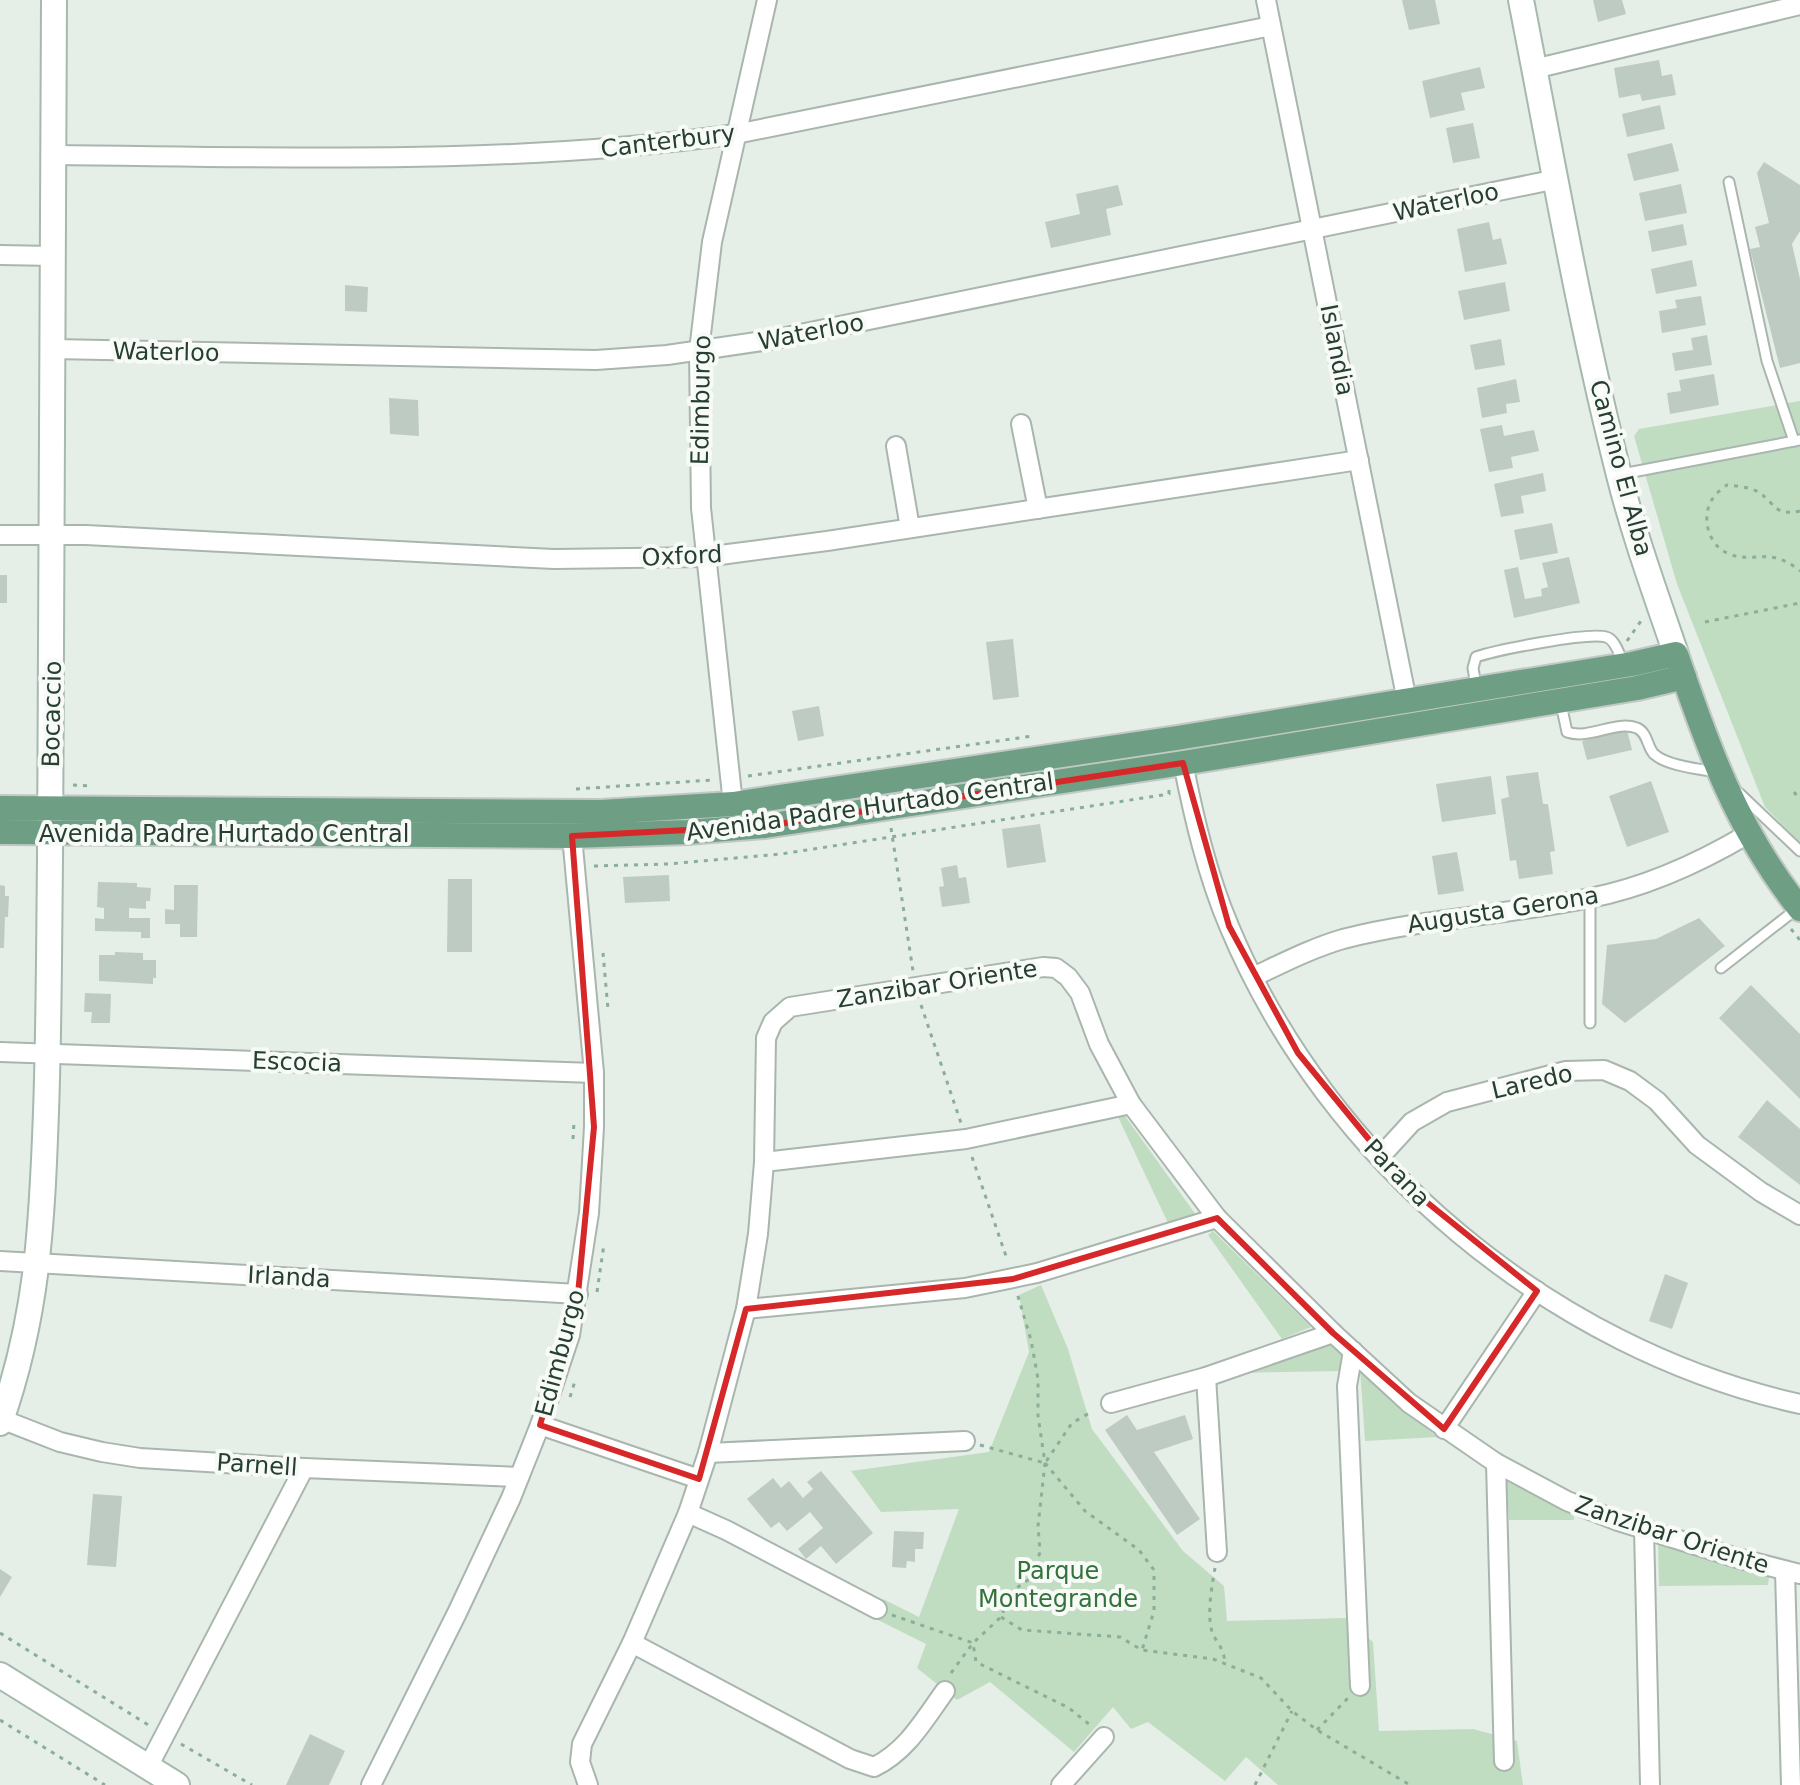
<svg xmlns="http://www.w3.org/2000/svg" width="1800" height="1785" font-family="'DejaVu Sans',sans-serif">
<style>
.green{fill:#c1ddc1}
.building{fill:#becbc3}
.lines{fill:none;stroke-linecap:round;stroke-linejoin:round}
.lane-casing{stroke:#a9b6ad;stroke-width:13}
.street-casing{stroke:#a9b6ad;stroke-width:22}
.secondary-casing{stroke:#a5b9ad;stroke-width:28}
.primary-casing{stroke:#c2c9c5;stroke-width:28}
.path{stroke:#89ae99;stroke-width:3;stroke-dasharray:4 6;stroke-linecap:butt}
.lane{stroke:#fff;stroke-width:9}
.street{stroke:#fff;stroke-width:18}
.secondary{stroke:#fff;stroke-width:24}
.primary{stroke:#6e9f85;stroke-width:24}
.marked{fill:none;stroke:#d62828;stroke-width:6;stroke-linejoin:round}
.labels{text-anchor:middle;stroke-width:8;stroke-linejoin:round;paint-order:stroke}
.street-label{font-size:24px;fill:#263f31;stroke:#f7faf7}
.park-label{font-size:24px;fill:#33723a;stroke:#f7faf7}
</style>
<rect width="100%" height="100%" fill="#e6eee8"/>
<g class="green">
<path d="M1800,401v442l-35,-36 -88,-223 -43,-148 5,-7z"/>
<path d="M1414,709v6l-643,99v-4z"/>
<path d="M1125,1116l71,99 -28,8 -50,-106z"/>
<path d="M1213,1231l98,96 -29,12 -74,-104z"/>
<path d="M1041,1285l27,64 24,80 91,122 41,35 3,35 118,-3 28,24 6,89 94,-2 44,12 6,44h-245l-32,-28 -21,24 -77,-59 -17,7 -18,-22 -39,45 -84,-70 -33,18 -40,-32 9,-24 -54,-27 11,-18 36,18 40,-108 -78,3 -30,-41 138,-19 40,-100 -10,-57z"/>
<path d="M1335,1341l8,11v19l-109,2z"/>
<path d="M1360,1369l77,68 -72,4z"/>
<path d="M1506,1481l68,33v6h-65z"/>
<path d="M1658,1543l111,34 -1,8 -109,1z"/>
</g>
<g class="building">
<path d="M1402,0h33l5,24 -31,6z"/>
<path d="M1593,0h29l4,14 -28,8z"/>
<path d="M1659,60l3,16 10,-2 4,21 -34,6 -2,-7 -21,4 -5,-30z"/>
<path d="M1480,67l5,21 -24,5 4,17 -35,8 -8,-37z"/>
<path d="M1660,105l5,24 -38,8 -5,-23z"/>
<path d="M1473,123l7,35 -27,5 -7,-35z"/>
<path d="M1672,143l7,28 -45,10 -7,-27z"/>
<path d="M1764,162l36,23v46l-8,13 8,35v84l-20,5 -30,-119 10,-2 -5,-20 14,-4 -12,-50z"/>
<path d="M1681,184l6,29 -42,8 -6,-28z"/>
<path d="M1118,185l5,20 -17,4 5,26 -60,13 -6,-26 35,-8 -4,-20z"/>
<path d="M1489,222l4,18 8,-2 6,26 -42,8 -8,-43z"/>
<path d="M1683,224l4,21 -35,7 -4,-21z"/>
<path d="M1692,260l5,26 -41,8 -5,-25z"/>
<path d="M1505,282l5,29 -46,9 -6,-29z"/>
<path d="M345,285l23,2 -1,25 -22,-1z"/>
<path d="M1701,296l5,29 -44,8 -3,-22 18,-3 -2,-8z"/>
<path d="M1707,335l5,30 -37,6 -3,-18 21,-3 -2,-12z"/>
<path d="M1501,339l4,26 -30,5 -5,-25z"/>
<path d="M1714,374l5,31 -49,9 -3,-21 14,-2 -2,-11z"/>
<path d="M1516,379l4,23 -14,2 1,9 -25,5 -5,-30z"/>
<path d="M389,398l29,2 1,36 -29,-2z"/>
<path d="M1502,425l2,11 30,-6 5,21 -28,6 2,11 -24,4 -9,-43z"/>
<path d="M1543,473l3,18 -25,5 3,17 -23,4 -7,-33z"/>
<path d="M1552,523l6,30 -38,7 -6,-30z"/>
<path d="M1569,557l11,46 -66,15 -10,-48 14,-3 7,32 17,-3 -1,-7 7,-2 -6,-24z"/>
<rect x="0" y="575" width="7" height="28"/>
<path d="M1013,639l6,58 -26,3 -7,-58z"/>
<path d="M819,706l5,30 -26,5 -6,-30z"/>
<path d="M1627,730l5,20 -45,10 -5,-19z"/>
<path d="M1538,772l5,32h5l7,47 -5,1 3,22 -34,5 -3,-19 -6,1 -9,-62 8,-2 -3,-21z"/>
<path d="M1491,776l5,38 -54,8 -6,-38z"/>
<path d="M1651,781l18,51 -42,15 -18,-51z"/>
<path d="M1040,824l6,38 -39,6 -5,-39z"/>
<path d="M1457,852l7,39 -26,4 -6,-39z"/>
<path d="M957,865l2,13 7,-1 4,26 -28,4 -3,-20 5,-1 -3,-18z"/>
<path d="M669,875l1,26 -45,2 -2,-26z"/>
<path d="M448,879h24v73h-25z"/>
<path d="M98,882l39,1v4l14,1 -1,13h-4v8l-17,-1v10h21v20h-9v-6l-46,-1v-13l9,1v-11l-7,-1z"/>
<path d="M0,885l5,1v10h4l-1,21h-3l-1,31h-4z"/>
<path d="M174,885h24l-1,52h-17v-13h-15v-15l9,1z"/>
<path d="M1699,918l26,28 -100,77 -23,-19 5,-59 49,-6z"/>
<path d="M115,952l28,1v7h13v18h-3v6l-54,-3v-26h16z"/>
<path d="M1751,985l49,49v65l-81,-81z"/>
<path d="M85,993l26,1 -1,29h-19l1,-11h-8z"/>
<path d="M1767,1100l33,29v56l-62,-48z"/>
<path d="M1665,1274l23,9 -16,46 -23,-8z"/>
<path d="M1127,1415l10,15 48,-15 8,24 -39,13 46,67 -23,16 -72,-105z"/>
<path d="M821,1471l52,62 -37,31 -15,-18 -15,13 -8,-10 25,-21 -13,-16 -23,19 -8,-9 -8,6 -24,-29 26,-21 8,10 8,-7 14,17 10,-9 -6,-7z"/>
<path d="M93,1494l29,2 -6,71 -29,-2z"/>
<path d="M894,1531l30,1 -1,17h-8v13l-8,-1 -1,7 -14,-1z"/>
<path d="M0,1569l12,8 -12,20z"/>
<path d="M310,1734l35,17 -16,34h-43z"/>
</g>
<g class="lines">
<g class="lane-casing">
<g id="lane">
<path d="M1729,182l38,179 27,80"/>
<path d="M1622,474l178,-34"/>
<path d="M1476,686l-3,-18 3,-11c20,-7 112,-25 130,-20 9,2 13,17 17,25"/>
<path d="M1561,704l6,28c23,8 48,-12 70,-4 11,5 10,19 17,26 13,12 46,15 62,18"/>
<path d="M1739,793l61,58"/>
<path d="M1590,899v124"/>
<path d="M1721,968l78,-61"/>
</g>
</g>
<g class="street-casing">
<g id="street">
<path d="M1266,0l141,701"/>
<path d="M1534,69l266,-64"/>
<path d="M54,155c227,2 457,11 682,-21l535,-108"/>
<path d="M0,255l54,1"/>
<path d="M53,349l543,11 71,-5 109,-16 781,-160"/>
<path d="M1021,424l17,85"/>
<path d="M896,446l14,82"/>
<path d="M0,535h86l468,24 151,-2 122,-16 532,-81"/>
<path d="M1183,763c11,55 24,111 46,163 98,235 322,423 571,478"/>
<path d="M733,804l-32,-296 -2,-157 13,-109 55,-242"/>
<path d="M1253,977c30,-14 59,-29 90,-38 82,-21 166,-24 247,-41 57,-11 109,-35 158,-64"/>
<path d="M0,1052l594,21"/>
<path d="M1380,1157l32,-35 35,-20 119,-31 38,-1 26,11 27,20 40,44 64,47 39,23"/>
<path d="M764,1162l202,-23 165,-35"/>
<path d="M0,1261l578,33"/>
<path d="M746,1309l219,-21 72,-15 180,-55"/>
<path d="M1353,1351l-6,35 13,300"/>
<path d="M1206,1377l11,175"/>
<path d="M1111,1403l95,-26 127,-44"/>
<path d="M1,1419l59,23 42,10 38,6 164,10 215,9"/>
<path d="M540,1425l159,54"/>
<path d="M1444,1429l93,-138"/>
<path d="M708,1453l257,-12"/>
<path d="M1496,1463l8,298"/>
<path d="M688,1513l38,17 151,79"/>
<path d="M1644,1529l6,256"/>
<path d="M1785,1571l6,214"/>
<path d="M632,1643l218,116 24,8c33,-16 50,-47 71,-76"/>
<path d="M148,1767l156,-299"/>
<path d="M371,1785l86,-172 54,-115 29,-73 30,-90 19,-122 5,-86v-54l-22,-237"/>
<path d="M588,1785l-8,-23 2,-18 50,-101 56,-130 20,-60 38,-144 12,-75 6,-72 2,-124 7,-16 17,-15 253,-40 13,1 12,9 12,16 19,51 32,60 86,114 116,115 76,70 87,60 71,38 51,20 119,37 63,16"/>
<path d="M1061,1785l43,-48"/>
</g>
</g>
<g class="secondary-casing">
<g id="secondary">
<path d="M1521,0c31,158 58,318 98,475 15,60 37,120 57,179"/>
<path d="M0,1423c38,-107 42,-200 46,-311 3,-84 3,-167 4,-251 3,-287 4,-574 4,-861"/>
<path d="M0,1675l177,110"/>
</g>
</g>
<g class="primary-casing">
<g id="primary">
<path d="M0,808l601,4 132,-8 444,-66 455,-74 44,-10c32,94 61,176 124,255"/>
<path d="M0,832l572,4 116,-4 77,-6 418,-63 454,-75 47,-11"/>
</g>
</g>
<g class="path">
<path d="M1800,511c-25,5 -24,-6 -40,-18 -9,-6 -23,-7 -33,-8 -4,3 -11,8 -14,13 -12,17 -6,46 14,55 25,12 42,-8 73,18"/>
<path d="M1705,622l95,-19"/>
<path d="M1627,641l16,-23"/>
<path d="M748,776l285,-40"/>
<path d="M73,785l20,1"/>
<path d="M576,789l136,-9"/>
<path d="M1794,792l6,8"/>
<path d="M891,828l22,143"/>
<path d="M594,866l74,-2 113,-10 388,-60v-4"/>
<path d="M1791,929l9,11"/>
<path d="M603,953l5,56"/>
<path d="M921,1005l40,118"/>
<path d="M573,1139l1,-17"/>
<path d="M972,1157l35,102"/>
<path d="M597,1292l7,-48"/>
<path d="M570,1397l5,-16"/>
<path d="M980,1445l65,18 27,-40 21,-12"/>
<path d="M1045,1463l40,48 54,39 15,20v41l-12,39"/>
<path d="M1215,1568c-3,16 -9,51 -2,66 6,13 11,14 12,30"/>
<path d="M892,1615l81,28 3,19 93,46 21,17"/>
<path d="M1001,1617l21,13 98,7 22,13 71,9 48,19 31,33 25,19 93,55"/>
<path d="M0,1633l150,93"/>
<path d="M951,1673l22,-30 28,-26 10,-25 21,-15 8,-25 -2,-26 7,-63 -7,-47v-37l-7,-39 -14,-47"/>
<path d="M0,1720l105,65"/>
<path d="M1317,1730l31,-32"/>
<path d="M181,1744l71,41"/>
<path d="M1255,1785l37,-74"/>
</g>
<use href="#lane" class="lane"/>
<use href="#street" class="street"/>
<use href="#secondary" class="secondary"/>
<use href="#primary" class="primary"/>
</g>
<path class="marked" d="M1183,763l46,163 69,127 110,134 129,104 -93,138 -111,-96 -116,-115 -204,61 -267,30 -47,170 -159,-54 38,-131 16,-167 -22,-291 193,-10z"/>
<g class="labels">
<g class="street-label">
<text transform="translate(668 141) rotate(-7)" y="8">Canterbury</text>
<text transform="translate(1446 202) rotate(-12)" y="8">Waterloo</text>
<text transform="translate(811 332) rotate(-11)" y="8">Waterloo</text>
<text transform="translate(1337 350) rotate(79)" y="8">Islandia</text>
<text transform="translate(166 352) rotate(1)" y="8">Waterloo</text>
<text transform="translate(701 400) rotate(-89)" y="8">Edimburgo</text>
<text transform="translate(1621 468) rotate(75)" y="8">Camino El Alba</text>
<text transform="translate(682 556) rotate(-3)" y="8">Oxford</text>
<text transform="translate(52 714) rotate(-89)" y="8">Bocaccio</text>
<text transform="translate(870 807) rotate(-8)" y="8">Avenida Padre Hurtado Central</text>
<text x="224" y="842">Avenida Padre Hurtado Central</text>
<text transform="translate(1503 910) rotate(-9)" y="8">Augusta Gerona</text>
<text transform="translate(937 984) rotate(-9)" y="8">Zanzibar Oriente</text>
<text transform="translate(297 1062) rotate(2)" y="8">Escocia</text>
<text transform="translate(1532 1082) rotate(-13)" y="8">Laredo</text>
<text transform="translate(1397 1173) rotate(46)" y="8">Parana</text>
<text transform="translate(289 1277) rotate(3)" y="8">Irlanda</text>
<text transform="translate(560 1353) rotate(-75)" y="8">Edimburgo</text>
<text transform="translate(257 1465) rotate(4)" y="8">Parnell</text>
<text transform="translate(1672 1535) rotate(18)" y="8">Zanzibar Oriente</text>
</g>
<g class="park-label">
<text x="1058" y="1579">Parque<tspan x="1058" dy="28">Montegrande</tspan></text>
</g>
</g>
</svg>
